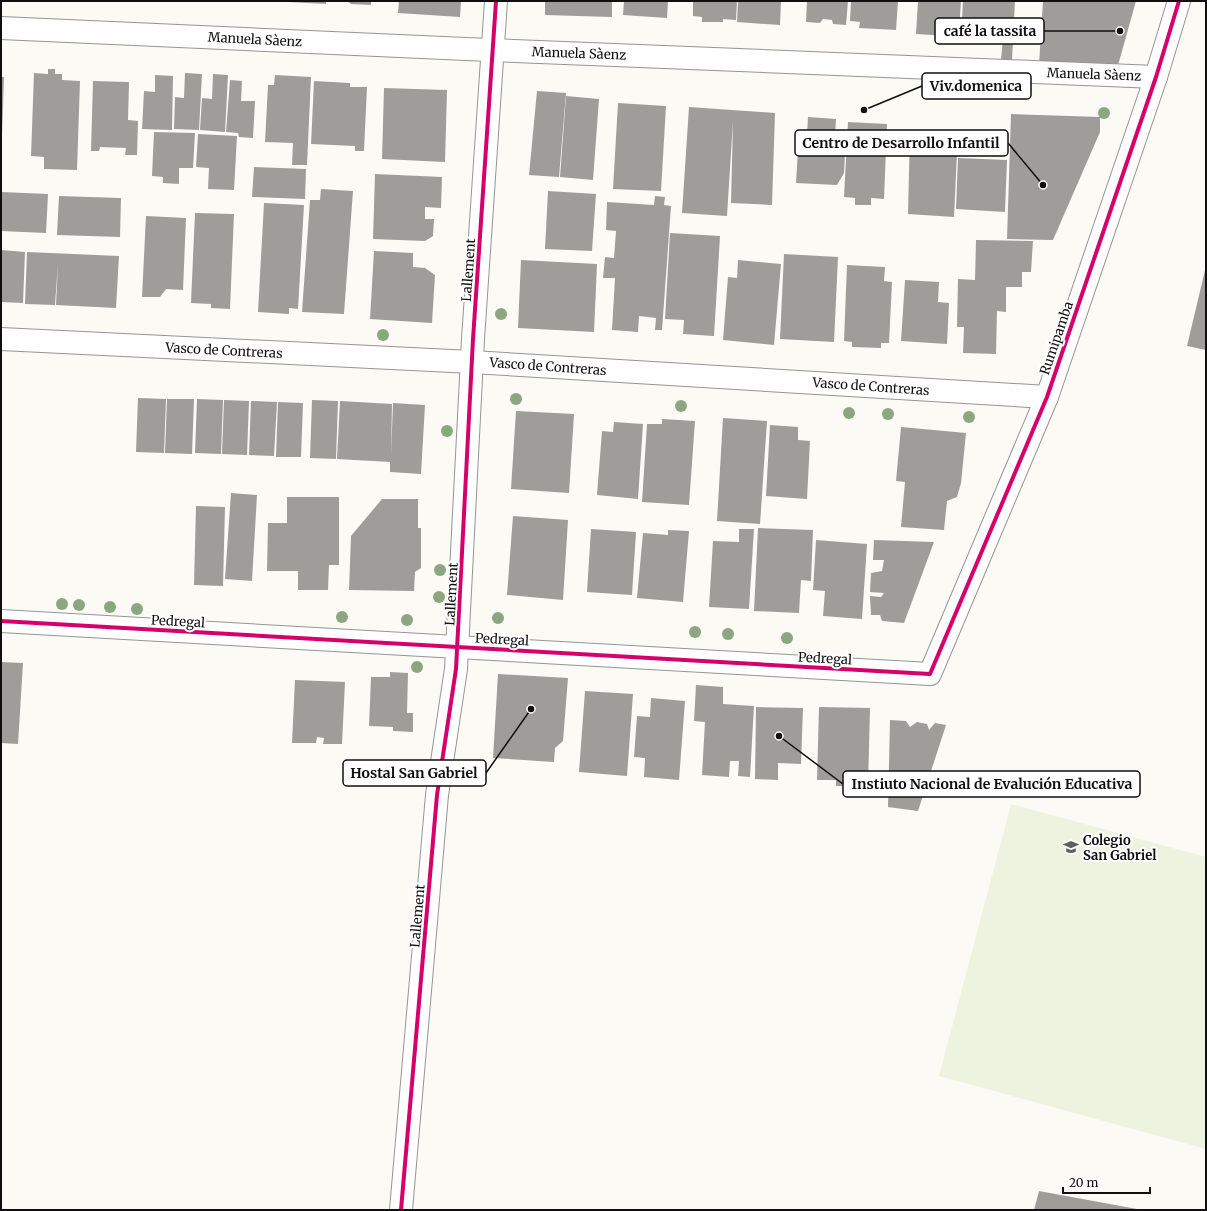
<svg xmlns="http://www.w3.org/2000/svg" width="1207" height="1211" font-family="Merriweather,serif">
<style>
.pitch{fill:#eef3e0}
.building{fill:#9f9d9a}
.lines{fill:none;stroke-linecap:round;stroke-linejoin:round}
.street-casing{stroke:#959593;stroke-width:24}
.street{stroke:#fefefe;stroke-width:22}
.cycleway-casing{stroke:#fff;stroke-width:6}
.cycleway{stroke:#d6006c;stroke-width:4}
.tree{fill:#8da682}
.labels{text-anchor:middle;stroke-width:4;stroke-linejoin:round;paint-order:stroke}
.street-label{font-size:13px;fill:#0f0f0f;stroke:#fff}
.poi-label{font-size:13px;font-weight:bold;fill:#0f0f0f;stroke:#fff;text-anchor:start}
.leader{fill:none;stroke:#0f0f0f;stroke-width:1.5}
.callout-dot{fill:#0f0f0f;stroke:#fff;stroke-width:1.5}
.callout{fill:#fff;stroke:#0f0f0f;stroke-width:1.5}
.callout-label{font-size:14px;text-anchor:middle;font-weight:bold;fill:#0f0f0f}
</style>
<rect width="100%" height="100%" fill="#fbfaf5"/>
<path class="pitch" d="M1011,804l195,53v292l-267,-73z"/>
<g class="building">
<path d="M288,1h38v3l-38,-2z"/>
<path d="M347,1h24v4l-20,-1z"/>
<path d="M399,1h62l-1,16 -62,-4z"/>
<path d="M545,1h67v16l-67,-2z"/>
<path d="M624,1h44l-1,17 -44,-3z"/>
<path d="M693,1h44l-1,19 -13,-1v3h-21v-5l-9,-1z"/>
<path d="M738,1h43l-1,24 -43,-3z"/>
<path d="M807,1h41l-2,24 -13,-1 -1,-4 -9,-1 -3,4 -14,-1z"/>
<path d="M851,1h47l-2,29 -37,-2 1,-6 -10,-1z"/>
<path d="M918,1h43l-2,31h-10v4l-33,-2z"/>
<path d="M963,1h52l-3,59 -11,-1 2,-20 -31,-2 2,-18h-12z"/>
<path d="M1043,1h93l-19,68 -78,-4z"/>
<path d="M48,69h7v5h7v6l18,1 -3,89 -33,-1v-12l-13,-1 3,-83 14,1z"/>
<path d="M185,73l17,1 -3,56 -25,-1 1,-32 9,1z"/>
<path d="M213,74l15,1 -3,57 -25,-2 2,-32 10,1z"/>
<path d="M155,75l18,1 -1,54 -30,-1 2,-38 11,1z"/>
<path d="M275,75l36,2 -4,88h-15l1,-22 -28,-1 3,-57h6z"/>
<path d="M1,77h3l-2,58h-1z"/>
<path d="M230,80l12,1 -1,20h14l-2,37 -14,-1 -1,-4 -12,-1z"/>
<path d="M93,81l36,1 -1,38 10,1 -1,34h-12l1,-7 -26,-1 -1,4h-8z"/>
<path d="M314,81l36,2v4h17l-3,64h-9v-5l-44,-2z"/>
<path d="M384,88l63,2 -2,72 -63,-3z"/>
<path d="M537,91l29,2 -7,84 -30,-2z"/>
<path d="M566,96l33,3 -6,81 -33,-3z"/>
<path d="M618,103l48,3 -5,85 -48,-2z"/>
<path d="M689,107l86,6 -3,92 -41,-2 2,-82 -6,95 -45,-3z"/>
<path d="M1011,114l89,3v15l-47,108 -46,-1z"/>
<path d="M808,117l28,2 -1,18h11l-2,36 -7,12 -41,-2 3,-50 8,1z"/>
<path d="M848,122l39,2 -3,75 -13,-1v7h-16v-7l-11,-1z"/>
<path d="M910,130l48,1 -4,86 -46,-3z"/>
<path d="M154,132l41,1 -2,35h-14v16l-16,-1v-6l-11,-1z"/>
<path d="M198,134l39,2 -3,54 -26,-1 1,-21 -13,-1z"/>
<path d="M958,158l49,2 -2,52 -49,-3z"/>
<path d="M254,167l52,2 -1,30 -53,-2z"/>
<path d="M375,174l67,3 -1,31 -16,-1v12h9l-1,17 -8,5 -52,-2z"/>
<path d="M321,189l32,2 -9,123 -42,-2 8,-112h10z"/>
<path d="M548,191l48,3 -4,57 -47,-2z"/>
<path d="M1,192l47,2 -2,39 -45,-2z"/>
<path d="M59,196l62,2 -1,39 -63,-2z"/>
<path d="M655,196l10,1 -1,8 7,1 -9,124h-7l1,-12 -17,-2 -1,16 -26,-2 3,-52h-12l2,-21 9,1 2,-27 -10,-1 1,-28 47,3z"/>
<path d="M264,203l40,2 -6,104 -9,-1v6l-31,-2z"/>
<path d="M195,213l39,1 -4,95 -19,-1v-4l-20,-1z"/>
<path d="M146,216l40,2 -3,72 -17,-1 -6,8h-18z"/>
<path d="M670,233l50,3 -6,100 -31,-2 1,-14 -19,-1z"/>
<path d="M976,240l57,1 -2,31h-9v15h-16v25l-9,-1 -1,43 -33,-1 1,-26h-7l1,-48 17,1z"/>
<path d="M1,250l24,2 -2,51 -22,-1z"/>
<path d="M374,251l39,2v14l12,1 10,7 -3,48 -62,-4z"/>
<path d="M27,252l92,4 -3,52 -60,-3 2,-42 -3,42 -30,-1z"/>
<path d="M784,254l54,3 -4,85 -54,-3z"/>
<path d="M521,260l76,4 -3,68 -76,-4z"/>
<path d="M738,260l43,4 -7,81 -51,-5 5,-63 9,1z"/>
<path d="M847,265l38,2 -1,14 8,1 -3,61h-8v5l-29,-1v-5l-8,-1z"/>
<path d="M1206,266v84l-19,-4z"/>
<path d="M905,280l34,2 -1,20 11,1 -2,41 -46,-3z"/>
<path d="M138,398l28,1 -2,54 -28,-1z"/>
<path d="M167,399h27l-2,55 -27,-1z"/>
<path d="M197,399l26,1 -2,54 -26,-1z"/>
<path d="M224,400l25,1 -2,54 -25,-1z"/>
<path d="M312,400l26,1 -2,58 -26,-1z"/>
<path d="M251,401l26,1 -3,54 -25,-1z"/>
<path d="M340,401l52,3 -1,51 2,-52 32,2 -4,69 -31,-2v-10l-53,-3z"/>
<path d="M278,402l25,1 -2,54h-25z"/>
<path d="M516,411l58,3 -5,79 -58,-4z"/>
<path d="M723,418l44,3 -7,103 -43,-3z"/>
<path d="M662,419l33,2 -6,84 -47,-3 5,-78h15z"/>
<path d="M614,422l29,2 -5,75 -41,-4 5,-64 11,1z"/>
<path d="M770,425l28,2v13l12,1 -3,58 -41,-3z"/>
<path d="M901,427l65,6 -5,50 -4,14 -10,4 -3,29 -43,-3 4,-45 -9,-1z"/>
<path d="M231,493l26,2 -5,86 -27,-2z"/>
<path d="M287,497h52v68h-10l-1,25h-30v-19h-31l1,-48h19z"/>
<path d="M382,499h36v29h3v40l-6,4 -1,19 -65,-1 2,-54z"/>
<path d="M196,506l29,1 -2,79 -29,-1z"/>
<path d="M513,516l55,4 -5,80 -56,-5z"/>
<path d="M758,528l55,2 -2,51 -10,-1 -2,33 -45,-2z"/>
<path d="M591,529l45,3 -4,63 -45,-3z"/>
<path d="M739,529h15l-5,80 -40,-2 4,-66 26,1z"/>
<path d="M668,530l21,1 -6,71 -46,-4 6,-65 25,2z"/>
<path d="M816,540l51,4 -5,75 -39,-3 2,-25 -12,-1z"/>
<path d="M874,540l60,2 -30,81 -22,-2 -2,-6h-9l-1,-19 11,1 3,-4 -14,-1 1,-19 11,-2 2,-11h-11z"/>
<path d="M1,662l22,1 -5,81 -17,-1z"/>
<path d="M390,672l18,1 -1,40h6v19l-20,-1v-4l-24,-1 2,-49h19z"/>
<path d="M498,674l70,4 -5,63 -8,7 -1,14 -61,-4z"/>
<path d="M295,680l50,2 -3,62h-19l1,-6 -7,-1 -1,6h-24z"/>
<path d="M696,685l27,2v17l31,2 -4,71 -12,-1 1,-15h-9l-1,16 -27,-2 3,-53 -11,-1z"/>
<path d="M585,691l48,3 -6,82 -48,-4z"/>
<path d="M651,698l34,3 -6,79 -35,-3 1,-19 -11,-1 3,-41 13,1z"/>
<path d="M756,707l47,1 -2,56 -23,-1v17l-23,-1z"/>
<path d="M819,707l51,1 -2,79 -32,-1v-6h-19z"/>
<path d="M890,720l16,1 4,6 7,-5 10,2 2,6 6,-7 11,2 -28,86 -30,-4z"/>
<path d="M1039,1191l98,18v1h-103z"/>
</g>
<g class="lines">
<g class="street-casing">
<g id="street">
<path d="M1,28l465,21 690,28"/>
<path d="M1,339l471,23 575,35"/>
<path d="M1,621l929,53 117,-277 109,-320 23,-76"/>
<path d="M401,1210l36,-415 19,-126 17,-330 23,-338"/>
</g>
</g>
<use href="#street" class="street"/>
<g class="cycleway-casing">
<g id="cycleway">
<path d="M1,621l929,53 117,-277 109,-320 23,-76"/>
<path d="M401,1210l36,-415 19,-126 17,-330 23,-338"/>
</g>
</g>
<use href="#cycleway" class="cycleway"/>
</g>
<g class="tree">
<circle cx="1104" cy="113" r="6"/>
<circle cx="501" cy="314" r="6"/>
<circle cx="383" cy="335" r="6"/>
<circle cx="516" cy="399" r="6"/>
<circle cx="681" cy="406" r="6"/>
<circle cx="849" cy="413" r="6"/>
<circle cx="888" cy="414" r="6"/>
<circle cx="969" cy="417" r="6"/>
<circle cx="447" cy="431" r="6"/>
<circle cx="440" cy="570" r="6"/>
<circle cx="439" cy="597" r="6"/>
<circle cx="62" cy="604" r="6"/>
<circle cx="79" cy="605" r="6"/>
<circle cx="110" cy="607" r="6"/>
<circle cx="137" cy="609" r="6"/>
<circle cx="342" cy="617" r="6"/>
<circle cx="498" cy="618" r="6"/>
<circle cx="407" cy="620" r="6"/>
<circle cx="695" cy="632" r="6"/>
<circle cx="728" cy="634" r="6"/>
<circle cx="787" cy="638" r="6"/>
<circle cx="417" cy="667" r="6"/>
</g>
<defs>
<g id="university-bare" transform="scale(1.2)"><path d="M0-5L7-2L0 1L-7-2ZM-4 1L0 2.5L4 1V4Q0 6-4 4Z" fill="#626160" stroke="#fff" stroke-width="2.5" paint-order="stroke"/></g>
</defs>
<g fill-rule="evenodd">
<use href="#university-bare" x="1071" y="847"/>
</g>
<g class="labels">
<g class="street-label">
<text transform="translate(255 39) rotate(3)" y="5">Manuela Sàenz</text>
<text transform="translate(579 53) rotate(2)" y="5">Manuela Sàenz</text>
<text transform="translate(1094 74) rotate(2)" y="5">Manuela Sàenz</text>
<text transform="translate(468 270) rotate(-86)" y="5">Lallement</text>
<text transform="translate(1056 338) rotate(-71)" y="5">Rumipamba</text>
<text transform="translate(224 350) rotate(3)" y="5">Vasco de Contreras</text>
<text transform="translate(548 366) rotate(4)" y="5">Vasco de Contreras</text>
<text transform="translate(871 386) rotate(4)" y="5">Vasco de Contreras</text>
<text transform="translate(451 594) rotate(-87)" y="5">Lallement</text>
<text transform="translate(178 621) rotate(3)" y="5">Pedregal</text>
<text transform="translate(502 639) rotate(3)" y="5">Pedregal</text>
<text transform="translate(825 658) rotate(3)" y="5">Pedregal</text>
<text transform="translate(417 916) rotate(-85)" y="5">Lallement</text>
</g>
<g class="poi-label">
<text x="1083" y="845">Colegio<tspan x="1083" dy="15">San Gabriel</tspan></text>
</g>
</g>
<path class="leader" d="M1120 31L1044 31M864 110L922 86M1043 185L1008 143M531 709L486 773M779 736L843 784"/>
<g class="callout-dot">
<circle cx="1120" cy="31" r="4"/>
<circle cx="864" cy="110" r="4"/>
<circle cx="1043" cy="185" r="4"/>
<circle cx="531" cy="709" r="4"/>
<circle cx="779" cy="736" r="4"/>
</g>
<g class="callout">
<rect x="935" y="18" width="109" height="26" rx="4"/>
<rect x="922" y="73" width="109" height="26" rx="4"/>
<rect x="795" y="130" width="213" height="26" rx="4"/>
<rect x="343" y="760" width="143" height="26" rx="4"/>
<rect x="843" y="771" width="297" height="26" rx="4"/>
</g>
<g class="callout-label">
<text x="990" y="36">café la tassita</text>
<text x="976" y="91">Viv.domenica</text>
<text x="901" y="148">Centro de Desarrollo Infantil</text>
<text x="414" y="778">Hostal San Gabriel</text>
<text x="992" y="789">Instiuto Nacional de Evalución Educativa</text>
</g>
<rect width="1207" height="1211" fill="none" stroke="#0f0f0f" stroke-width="4"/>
<path d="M1063 1187v6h87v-6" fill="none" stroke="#0f0f0f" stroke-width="2"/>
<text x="1069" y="1187" font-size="12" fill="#0f0f0f" stroke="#ffffff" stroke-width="3" paint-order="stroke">20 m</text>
</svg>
